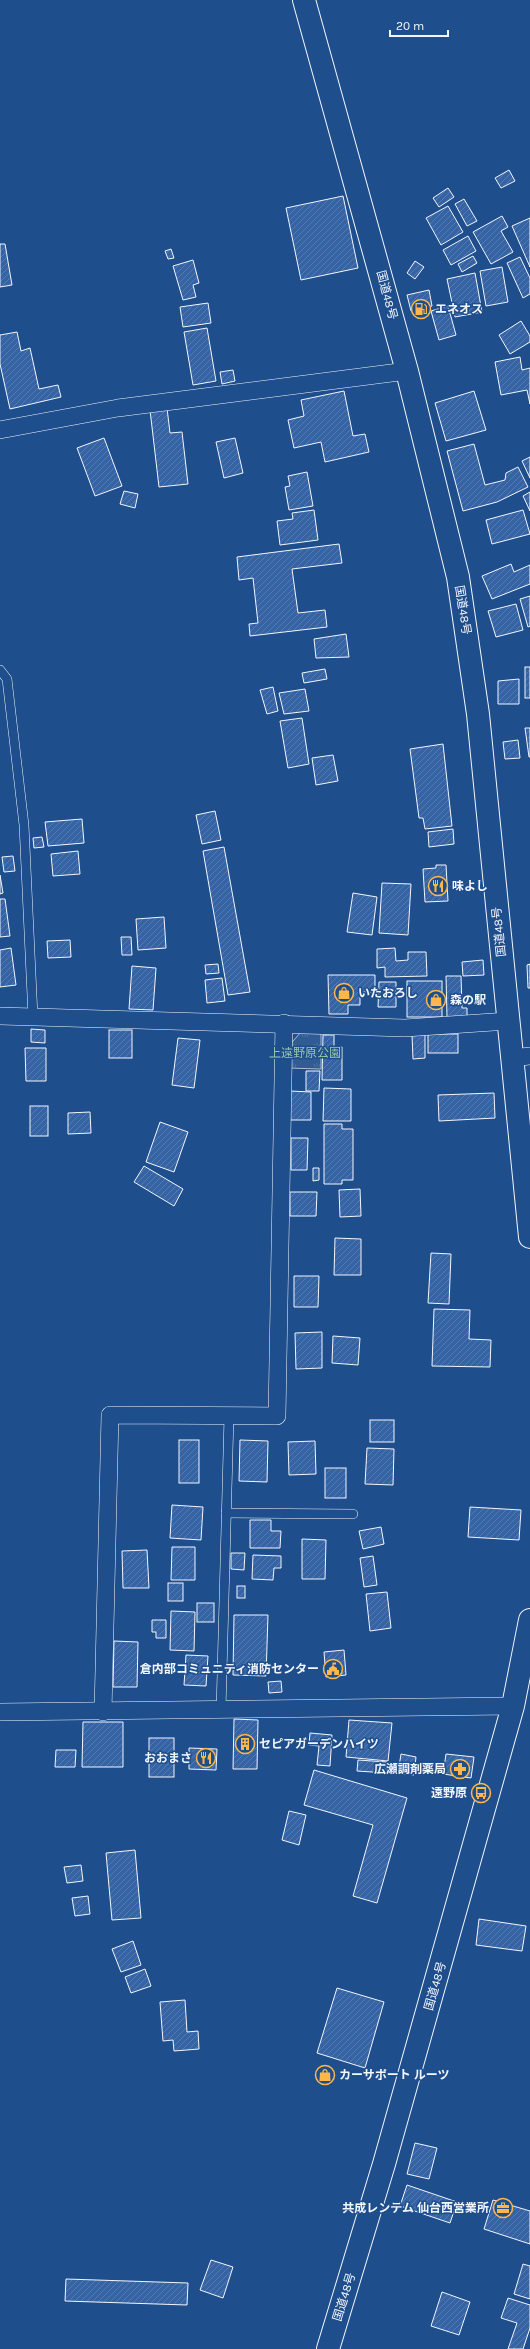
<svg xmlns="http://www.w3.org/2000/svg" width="530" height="2349" font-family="Karla,'Noto Sans JP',sans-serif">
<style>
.park{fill:url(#park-tufts);stroke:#a8bbd7}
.building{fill:url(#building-hatch);stroke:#f2f6ff}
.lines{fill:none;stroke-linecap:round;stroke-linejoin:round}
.lane-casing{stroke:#f2f6ff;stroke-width:10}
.street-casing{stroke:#f2f6ff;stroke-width:18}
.highway-casing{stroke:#f2f6ff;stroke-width:24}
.lane{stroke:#1f4e8c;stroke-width:9}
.street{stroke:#1f4e8c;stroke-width:17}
.highway{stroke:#1f4e8c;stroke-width:22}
.labels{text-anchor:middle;stroke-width:3;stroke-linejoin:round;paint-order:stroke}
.street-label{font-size:12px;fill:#f2f6ff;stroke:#1f4e8c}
.poi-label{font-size:12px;font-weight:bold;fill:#f2f6ff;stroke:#1f4e8c;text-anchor:start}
.park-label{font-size:12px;fill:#97c8a6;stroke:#1f4e8c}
</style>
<defs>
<pattern id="park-tufts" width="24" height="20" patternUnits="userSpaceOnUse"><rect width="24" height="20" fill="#305b95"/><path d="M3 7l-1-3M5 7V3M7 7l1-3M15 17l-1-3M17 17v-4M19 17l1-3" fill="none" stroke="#4e73a5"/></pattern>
<pattern id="building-hatch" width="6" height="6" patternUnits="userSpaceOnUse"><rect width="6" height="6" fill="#3563a3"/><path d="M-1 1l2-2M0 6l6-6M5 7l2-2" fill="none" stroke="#537ab1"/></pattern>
</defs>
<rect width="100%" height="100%" fill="#1f4e8c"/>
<path class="park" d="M300,1033h21v36l-34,-1 1,-21z"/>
<g class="building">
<path d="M509,170l6,11 -14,7 -6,-10z"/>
<path d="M448,188l6,9 -15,10 -6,-9z"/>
<path d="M343,196l15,72 -57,12 -15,-72z"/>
<path d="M464,199l13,22 -10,5 -12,-22z"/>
<path d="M448,206l15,26 -22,13 -15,-27z"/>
<path d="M502,216l6,11 -7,4 12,21 -22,12 -18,-32z"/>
<path d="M530,218v49l-18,-41z"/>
<path d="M468,236l8,15 -25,14 -8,-15z"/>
<path d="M0,244h5l7,41 -12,2z"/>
<path d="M171,249l3,9 -6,1 -3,-8z"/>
<path d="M473,256l4,7 -15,9 -4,-8z"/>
<path d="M520,257l10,21v16l-7,4 -16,-35z"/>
<path d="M193,260l6,23 -6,2 3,12 -13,3 -10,-34z"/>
<path d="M415,261l9,6 -9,12 -8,-6z"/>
<path d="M502,267l6,35 -22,4 -6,-35z"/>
<path d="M475,273l7,39 -27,5 -8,-38z"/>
<path d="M429,290l3,16 -21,5 -4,-16z"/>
<path d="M208,303l3,20 -28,4 -3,-20z"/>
<path d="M448,306l8,29 -17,5 -8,-29z"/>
<path d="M521,321l9,15v6l-20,12 -11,-19z"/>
<path d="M207,328l9,53 -23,4 -9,-53z"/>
<path d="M17,332l4,19 9,-3 9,41 19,-4 3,12 -51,12 -10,-45v-29z"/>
<path d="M520,357l2,13 8,-2v36l-3,-14 -26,5 -6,-33z"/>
<path d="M233,370l2,11 -13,3 -2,-12z"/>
<path d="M344,391l9,45 12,-2 4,18 -44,10 -4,-20 -27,6 -6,-28 16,-4 -3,-16z"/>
<path d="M474,391l12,39 -40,11 -11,-38z"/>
<path d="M167,408l3,25 12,-1 6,52 -29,3 -9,-77z"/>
<path d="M104,438l18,48 -27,10 -18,-48z"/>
<path d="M235,438l8,35 -19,5 -8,-36z"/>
<path d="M474,444l11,41 20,-5 1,-7 12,-6 10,20 -31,15 -34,9 -16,-60z"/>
<path d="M530,457v21l-8,-17z"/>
<path d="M307,472l6,34 -24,4 -4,-23 5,-1 -2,-10z"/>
<path d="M124,491l14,3 -3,14 -15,-4z"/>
<path d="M530,492v19l-7,-15z"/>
<path d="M314,510l4,30 -38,5 -3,-24 16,-2 -1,-6z"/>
<path d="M523,510l7,24 -38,10 -6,-24z"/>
<path d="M339,544l3,19 -50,6 6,44 27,-3 2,17 -77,9 -1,-12 9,-1 -5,-45 -14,2 -2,-23z"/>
<path d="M511,564l3,8 16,-7v19l-38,15 -10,-23z"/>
<path d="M530,596v30l-2,1 -8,-28z"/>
<path d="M516,604l7,26 -27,7 -8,-26z"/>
<path d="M346,634l3,23 -33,1 -2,-19z"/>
<rect x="525" y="667" width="5" height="31"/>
<path d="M325,669l2,10 -23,4 -2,-10z"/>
<path d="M519,679v25h-21v-23z"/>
<path d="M273,687l5,24 -11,3 -7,-24z"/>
<path d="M305,689l4,22 -25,3 -5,-21z"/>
<path d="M302,718l7,46 -21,4 -8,-47z"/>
<path d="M525,728h5v29h-1z"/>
<path d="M518,740l2,18 -15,1 -2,-17z"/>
<path d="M443,744l9,82 -27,3 -2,-11h-4l-9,-69z"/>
<path d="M333,755l5,26 -22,4 -4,-27z"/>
<path d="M215,811l6,29 -19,4 -6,-29z"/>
<path d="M82,819l2,24 -36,3 -3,-24z"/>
<path d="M453,829l1,15 -25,3 -1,-15z"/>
<path d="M42,837l2,10 -10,1 -1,-10z"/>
<path d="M224,847l26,145 -22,3 -25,-144z"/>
<path d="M78,851l2,23 -27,2 -2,-22z"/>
<path d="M13,856l2,15 -11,1 -2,-15z"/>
<path d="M436,865h10l2,36 -23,1 -2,-33 13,-1z"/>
<path d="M0,875l3,18 -3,1z"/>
<path d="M382,883l29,1 -3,51 -29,-2z"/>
<path d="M353,893l24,4 -5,38 -25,-3z"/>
<path d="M0,899h5l5,37 -10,1z"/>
<path d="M164,917l2,31 -28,2 -2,-31z"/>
<path d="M121,937h10l1,18h-10z"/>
<path d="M70,940l1,17 -23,1 -1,-17z"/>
<path d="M11,948l5,37 -16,2v-37z"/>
<path d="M395,948l1,13 12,-1v-8h18l1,24 -42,1v-10l-8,1v-19z"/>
<path d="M483,960l1,15 -21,1 -1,-14z"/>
<path d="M218,964l1,9 -13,1 -1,-9z"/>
<path d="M530,964v24h-2l-1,-23z"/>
<path d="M132,966l24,2 -3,42 -24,-1z"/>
<path d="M328,975h47v17h-15v13h-12v9h-19z"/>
<path d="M446,976h15l1,32h5v9h-20z"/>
<path d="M222,978l3,23 -18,2 -2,-23z"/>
<rect x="407" y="981" width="35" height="36"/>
<path d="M379,982h17v25h-18z"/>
<path d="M31,1029l14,1v13l-14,-1z"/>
<rect x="109" y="1030" width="23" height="28"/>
<rect x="428" y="1034" width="30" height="19"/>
<path d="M323,1035h11v12h8v33h-20z"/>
<path d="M412,1035h13v23l-12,1z"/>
<path d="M178,1038l22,2 -6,48 -22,-3z"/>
<path d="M25,1048h21v33h-20z"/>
<path d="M306,1071h14l-1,20h-13z"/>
<path d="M324,1088l27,1v32h-28z"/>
<path d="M290,1091l21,1v28h-21z"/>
<path d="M494,1093l1,25 -56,3 -1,-26z"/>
<rect x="30" y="1106" width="18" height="30"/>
<path d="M90,1112l1,21 -23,1v-21z"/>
<path d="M160,1122l28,10 -14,40 -28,-10z"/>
<path d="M324,1124h18v5h11v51h-11v4h-18z"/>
<path d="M291,1138h17l-1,32h-16z"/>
<path d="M144,1166l39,23 -9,17 -40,-24z"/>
<path d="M313,1168h6v12l-6,1z"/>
<path d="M360,1189l1,27 -21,1 -1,-27z"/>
<path d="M290,1192h27l-1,24h-26z"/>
<path d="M335,1238l26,1v36h-27z"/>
<path d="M431,1253l20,1 -2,50 -21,-1z"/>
<path d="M294,1276h25l-1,31h-24z"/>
<path d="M434,1309l36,1 -1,29 22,1 -1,27 -58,-1z"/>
<path d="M322,1332v36l-26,1 -1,-36z"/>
<path d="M333,1336l27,2 -2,27 -26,-2z"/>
<rect x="370" y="1420" width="24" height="22"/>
<rect x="179" y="1440" width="20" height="43"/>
<path d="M240,1440l28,1 -1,41 -28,-1z"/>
<path d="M315,1441l1,33 -27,1 -1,-33z"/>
<path d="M367,1448l27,1 -1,36 -28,-1z"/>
<rect x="325" y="1468" width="21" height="30"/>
<path d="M172,1505l31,2 -2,33 -31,-2z"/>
<path d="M470,1507l51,3 -2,30 -51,-3z"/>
<path d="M250,1520h21v11h10l-1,17h-30z"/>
<path d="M381,1527l3,17 -21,5 -4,-18z"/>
<path d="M302,1539l24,1 -1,39h-23z"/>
<path d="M172,1547h23v33h-24z"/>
<path d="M147,1550l2,38h-26l-1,-37z"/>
<path d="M231,1553h14l-1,17 -13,-1z"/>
<path d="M253,1555l28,1v12h-7l-1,12 -21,-1z"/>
<path d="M373,1556l4,29 -13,2 -4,-29z"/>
<rect x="168" y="1583" width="15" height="18"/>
<rect x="237" y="1586" width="8" height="12"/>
<path d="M387,1592l4,36 -21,3 -4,-37z"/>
<rect x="197" y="1603" width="17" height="19"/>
<path d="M171,1611l24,1 -1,39 -24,-1z"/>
<path d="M234,1615h34l-2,61 -33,-1z"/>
<path d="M152,1620h14v18h-10v-6h-4z"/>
<path d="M114,1641l24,1 -1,45h-24z"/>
<path d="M344,1650l2,25 -20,2 -2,-25z"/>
<path d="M186,1655l22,1 -2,30 -22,-1z"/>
<path d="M281,1681l1,11 -13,1 -1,-11z"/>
<path d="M234,1719l24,1 -1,49h-24z"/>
<path d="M349,1720l43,3 -4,38 -42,-4z"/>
<path d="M83,1722h40v45h-41z"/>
<path d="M310,1733l22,2 -2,31 -13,-1 2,-19 -10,-1z"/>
<rect x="149" y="1738" width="25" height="39"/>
<path d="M189,1748l28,1 -1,21 -27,-1z"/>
<path d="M56,1750h20l-1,17h-20z"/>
<path d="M401,1754l15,3 -2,18 -16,-2z"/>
<path d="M446,1754l28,3 -3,21 -28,-4z"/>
<path d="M358,1760l29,2v11l-30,-2z"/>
<path d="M314,1770l93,28 -30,105 -24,-7 20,-71 -69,-20z"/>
<path d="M289,1811l17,4 -7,30 -17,-5z"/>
<path d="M135,1850l6,68 -29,2 -6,-67z"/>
<path d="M81,1865l2,16 -16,2 -3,-16z"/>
<path d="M88,1896l2,18 -15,2 -3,-18z"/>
<path d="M479,1919l47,7 -4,25 -46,-6z"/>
<path d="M133,1941l8,24 -20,7 -9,-23z"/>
<path d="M145,1969l6,17 -20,7 -6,-16z"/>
<path d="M337,1988l47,14 -19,66 -48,-15z"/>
<path d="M185,2000l2,32 11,-1 1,18 -25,2 -1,-11 -10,1 -3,-39z"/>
<path d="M415,2143l22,5 -8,31 -22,-5z"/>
<path d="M407,2185l50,17 -7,21 -50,-17z"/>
<path d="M493,2200l37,11v33l-46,-15z"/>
<path d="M211,2260l22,7 -10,31 -23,-8z"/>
<path d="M523,2264l7,2v33l-16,-5z"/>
<path d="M66,2279l122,4 -1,22 -122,-4z"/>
<path d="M442,2292l28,10 -11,33 -28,-9z"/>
<path d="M508,2298l22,7v23l-7,21h-15l9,-26 -16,-5z"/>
</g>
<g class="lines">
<g class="lane-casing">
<g id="lane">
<path d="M0,670l7,9 17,146 9,192"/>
<path d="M226,1513l127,1"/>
<path d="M221,1710l8,-294"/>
</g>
</g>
<g class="street-casing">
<g id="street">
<path d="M0,430l118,-22 289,-37"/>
<path d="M0,1016l405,12 103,-7"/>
<path d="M513,1058l17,-2"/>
<path d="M0,1712l513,-6"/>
<path d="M103,1712l7,-297 167,1 7,-393"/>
</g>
</g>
<g class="highway-casing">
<g id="highway">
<path d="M304,0l103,371 51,206 20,137 52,523"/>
<path d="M328,2349l56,-185 129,-458 17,-86"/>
</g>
</g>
<use href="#lane" class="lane"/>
<use href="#street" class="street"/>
<use href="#highway" class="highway"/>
</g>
<defs>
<g id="fuel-ring" transform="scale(1)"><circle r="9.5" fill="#1f4e8c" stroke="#ffb74d" stroke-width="1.5"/><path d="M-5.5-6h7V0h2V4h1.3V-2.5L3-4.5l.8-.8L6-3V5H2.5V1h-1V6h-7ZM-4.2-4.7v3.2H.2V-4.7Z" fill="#ffb74d"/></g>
<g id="restaurant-ring" transform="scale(1)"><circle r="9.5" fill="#1f4e8c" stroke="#ffb74d" stroke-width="1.5"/><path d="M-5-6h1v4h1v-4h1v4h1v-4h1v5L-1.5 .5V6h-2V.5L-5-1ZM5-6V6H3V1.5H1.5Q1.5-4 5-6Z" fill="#ffb74d"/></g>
<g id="shop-ring" transform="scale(1)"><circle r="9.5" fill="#1f4e8c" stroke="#ffb74d" stroke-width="1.5"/><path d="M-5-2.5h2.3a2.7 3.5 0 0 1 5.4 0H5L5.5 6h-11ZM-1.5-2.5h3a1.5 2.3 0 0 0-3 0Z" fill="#ffb74d"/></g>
<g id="civic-ring" transform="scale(1)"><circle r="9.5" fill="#1f4e8c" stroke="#ffb74d" stroke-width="1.5"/><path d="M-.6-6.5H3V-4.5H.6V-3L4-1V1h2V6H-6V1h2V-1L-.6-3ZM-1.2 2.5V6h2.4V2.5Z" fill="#ffb74d"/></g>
<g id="building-ring" transform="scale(1)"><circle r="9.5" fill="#1f4e8c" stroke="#ffb74d" stroke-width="1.5"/><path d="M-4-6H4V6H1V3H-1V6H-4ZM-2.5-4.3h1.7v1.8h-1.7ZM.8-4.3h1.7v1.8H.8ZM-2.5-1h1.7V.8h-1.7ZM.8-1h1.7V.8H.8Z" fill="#ffb74d"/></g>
<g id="pharmacy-ring" transform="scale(1)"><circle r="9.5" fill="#1f4e8c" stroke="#ffb74d" stroke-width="1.5"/><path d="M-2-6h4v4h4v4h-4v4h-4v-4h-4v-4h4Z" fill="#ffb74d"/></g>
<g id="bus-ring" transform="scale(1)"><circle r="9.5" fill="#1f4e8c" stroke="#ffb74d" stroke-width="1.5"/><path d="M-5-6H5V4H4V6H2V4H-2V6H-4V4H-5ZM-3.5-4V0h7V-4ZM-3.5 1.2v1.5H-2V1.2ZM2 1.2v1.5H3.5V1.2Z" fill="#ffb74d"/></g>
<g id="office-ring" transform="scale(1)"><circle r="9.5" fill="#1f4e8c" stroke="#ffb74d" stroke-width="1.5"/><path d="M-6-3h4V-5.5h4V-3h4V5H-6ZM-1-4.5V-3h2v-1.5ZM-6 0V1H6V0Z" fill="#ffb74d"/></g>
</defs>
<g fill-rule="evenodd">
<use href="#fuel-ring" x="421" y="309"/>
<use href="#restaurant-ring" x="438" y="886"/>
<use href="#shop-ring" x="344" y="993"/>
<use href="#shop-ring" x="436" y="1000"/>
<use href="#civic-ring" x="333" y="1669"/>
<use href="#building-ring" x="245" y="1744"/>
<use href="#restaurant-ring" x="206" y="1758"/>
<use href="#pharmacy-ring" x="460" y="1769"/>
<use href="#bus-ring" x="481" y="1793"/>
<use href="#shop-ring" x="325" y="2075"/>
<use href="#office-ring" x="503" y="2208"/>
</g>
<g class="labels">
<g class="street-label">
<text transform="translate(387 295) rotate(75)" y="4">国道48号</text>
<text transform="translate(463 610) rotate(81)" y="4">国道48号</text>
<text transform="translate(499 932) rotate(-96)" y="4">国道48号</text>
<text transform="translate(435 1986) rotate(-74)" y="4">国道48号</text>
<text transform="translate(344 2297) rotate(-73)" y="4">国道48号</text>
</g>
<g class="poi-label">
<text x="435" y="313">エネオス</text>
<text x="452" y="890">味よし</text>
<text x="358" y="997">いたおろし</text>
<text x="450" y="1004">森の駅</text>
<text x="319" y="1673" text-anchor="end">倉内部コミュニティ消防センター</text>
<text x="259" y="1748">セピアガーデンハイツ</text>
<text x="192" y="1762" text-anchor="end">おおまさ</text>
<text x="446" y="1773" text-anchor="end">広瀬調剤薬局</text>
<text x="467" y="1797" text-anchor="end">遠野原</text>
<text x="339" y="2079">カーサポート ルーツ</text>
<text x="489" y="2212" text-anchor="end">共成レンテム 仙台西営業所</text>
</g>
<g class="park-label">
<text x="305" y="1057">上遠野原公園</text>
</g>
</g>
<path d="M390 30v6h58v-6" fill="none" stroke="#f2f6ff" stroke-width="2"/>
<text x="396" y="30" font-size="12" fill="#f2f6ff" stroke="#1f4e8c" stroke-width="3" paint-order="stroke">20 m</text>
</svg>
